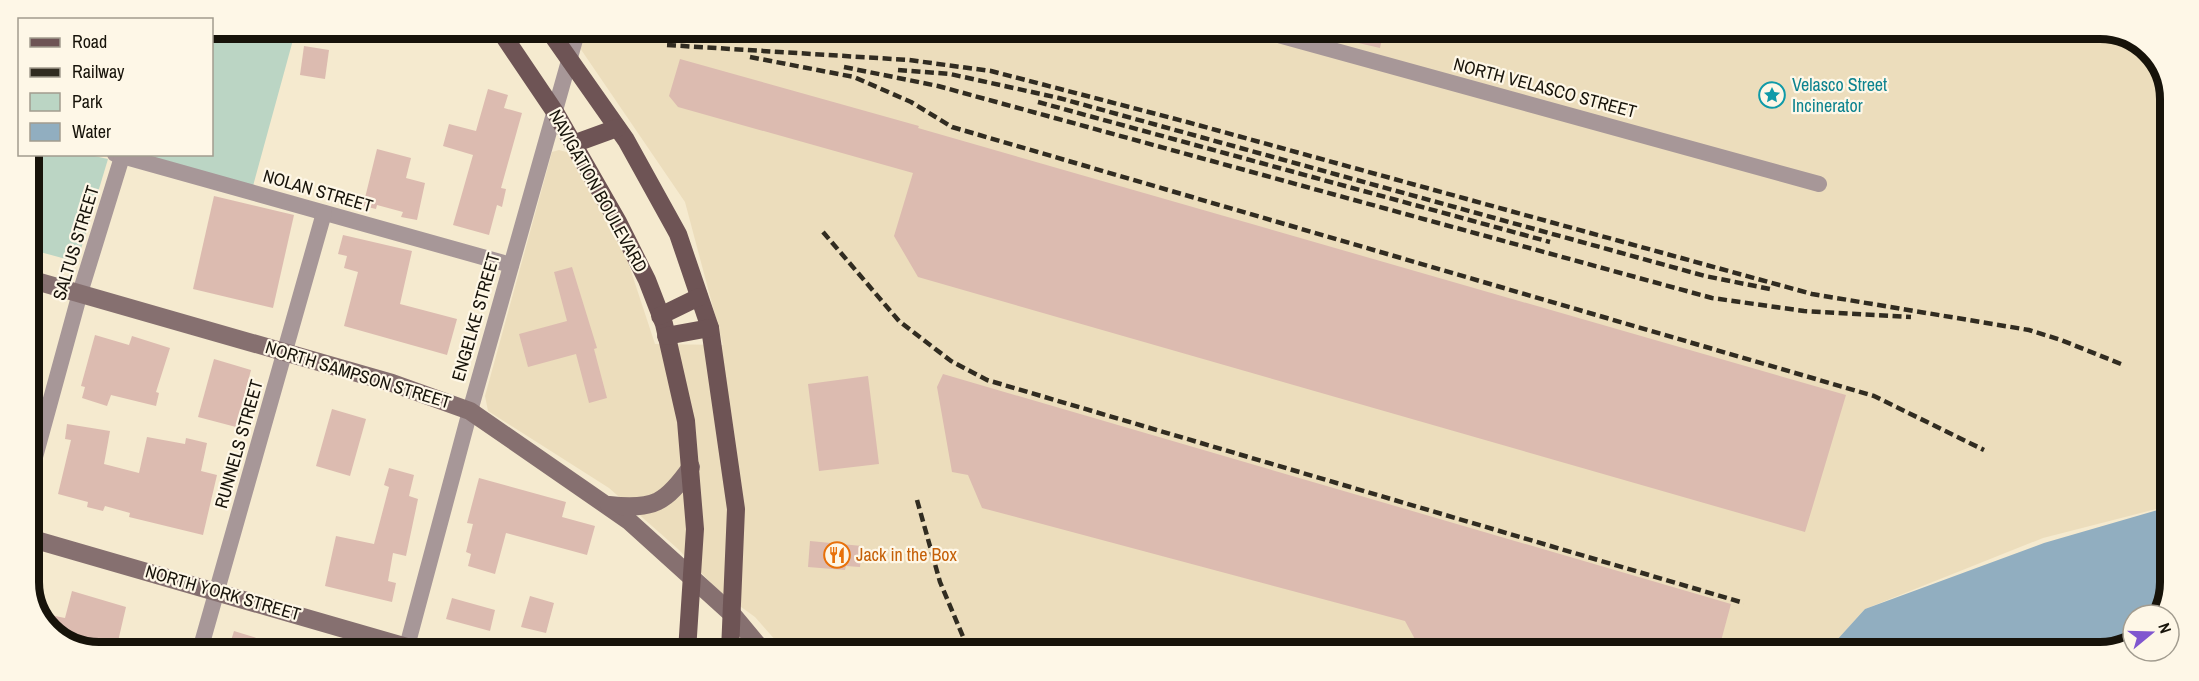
<svg xmlns="http://www.w3.org/2000/svg" width="2199" height="681" font-family="'Archivo Narrow',sans-serif">
<style>
.built{fill:#ecddbc}
.green{fill:#bbd5c4}
.water{fill:#91aec0}
.building{fill:#dcbbb0}
.lines{fill:none;stroke-linecap:round;stroke-linejoin:round}
.street{stroke:#a79798;stroke-width:16}
.secondary{stroke:#867070;stroke-width:18}
.primary{stroke:#6e5455;stroke-width:18}
.rail{stroke:#312c21;stroke-width:4.5;stroke-dasharray:9 4.5;stroke-linecap:butt}
.labels{text-anchor:middle;stroke-width:4.5;stroke-linejoin:round;paint-order:stroke}
.culture-label{font-size:18px;fill:#0d838f;stroke:#fef7e7;text-anchor:start}
.street-label{font-size:18px;fill:#17130a;stroke:#fef7e7}
.food-label{font-size:18px;fill:#c56008;stroke:#fef7e7;text-anchor:start}
.rim{fill:none;stroke:#17130a;stroke-width:8}
</style>
<rect width="100%" height="100%" fill="#f5eacf"/>
<path class="built" d="M567,29l1551,2 38,25 14,38 -1,247 -7,26 7,22 -1,117 -125,32 -178,71 -39,43 -1041,-1 -30,-34 -36,-26 -41,-42 -69,-61 -121,-77 -3,-15 67,-244 7,-2 11,3 28,47 28,56 29,88 68,1 -38,-143z"/>
<g class="green">
<path d="M212,29h84l-43,157 -112,-31 71,-1z"/>
<path d="M29,155h61l18,4 -31,103 -48,-13z"/>
</g>
<path class="water" d="M2168,507v93l-10,15h-25v26l-33,11h-274l39,-43 179,-66z"/>
<g class="building">
<path d="M1325,30h59l-4,18 -56,-13z"/>
<path d="M304,46l25,4 -4,29 -25,-4z"/>
<path d="M680,59l239,67 -1,2 928,267 -41,137 -887,-255 -24,-41 19,-63 -235,-66 -9,-11z"/>
<path d="M488,89l20,6 -4,13 18,5 -21,75 5,1 -4,18 -5,-2 -8,30 -36,-10 20,-70 -30,-9 6,-22 27,7z"/>
<path d="M377,149l34,9 -5,20 19,5 -8,37 -16,-3 2,-5 -26,-7 -1,4 -13,-3z"/>
<path d="M214,196l80,19 -21,93 -80,-19z"/>
<path d="M343,235l69,16 -12,53 57,15 -10,36 -103,-29 14,-54 -14,-4 3,-12 -9,-2z"/>
<path d="M572,267l25,81 -3,1 13,49 -18,5 -13,-49 -48,13 -9,-33 48,-13 -13,-49z"/>
<path d="M95,335l34,10 3,-9 38,12 -14,44 3,1 -3,13 -45,-11 -4,11 -25,-8 3,-11 -4,-1z"/>
<path d="M214,359l37,11 -15,57 -38,-10z"/>
<path d="M943,374l788,230 -13,48h-296l-17,-31 -423,-113 -14,-33 -16,-3 -15,-85z"/>
<path d="M868,376l11,88 -60,7 -11,-87z"/>
<path d="M332,409l34,10 -16,57 -34,-10z"/>
<path d="M67,424l43,7 -6,33 35,9 8,-36 38,7 1,-6 21,5 -6,28 16,4 -14,60 -74,-18 1,-4 -25,-7 -2,5 -16,-4 1,-5 -30,-8 13,-54 -6,-1z"/>
<path d="M389,468l25,7 -5,21 9,3 -12,57 -13,-3 -5,28 8,2 -4,19 -67,-16 11,-50 38,8 15,-57 -5,-2z"/>
<path d="M479,478l87,24 -4,15 33,9 -8,29 -81,-22 -11,41 -27,-8 3,-12 -5,-2 7,-28 -6,-1z"/>
<path d="M810,541l52,5 -2,21 -14,-1 -1,4 -37,-3z"/>
<path d="M72,591l54,16 -10,43h-35l-35,-22 -6,-15 25,5z"/>
<path d="M530,596l24,7 -8,30 -25,-6z"/>
<path d="M452,598l43,12 -5,21 -44,-12z"/>
<path d="M234,631l52,16 -1,3h-57z"/>
</g>
<g class="lines">
<g class="street">
<path d="M1260,30l559,154"/>
<path d="M115,154l396,111"/>
<path d="M29,479l51,-186 42,-136"/>
<path d="M200,650l124,-437"/>
<path d="M406,650l64,-239 108,-382"/>
</g>
<g class="secondary">
<path d="M29,279l363,104 78,28 159,110 104,94 30,36"/>
<path d="M609,505c45,5 57,-2 82,-38"/>
<path d="M29,538l388,112"/>
</g>
<g class="primary">
<path d="M499,29l56,83 63,110 29,58 17,44 22,97 9,108 -8,122"/>
<path d="M548,29l78,111 52,94 32,94 26,181 -6,142"/>
<path d="M573,144l44,-16"/>
<path d="M660,316l39,-19"/>
<path d="M666,336l44,-8"/>
</g>
<g class="rail">
<path d="M667,45l242,15 82,11 196,51 625,172 217,36 32,10 60,24"/>
<path d="M750,57l104,20 57,25 41,25 922,269 110,54"/>
<path d="M844,67l94,19 774,212 92,13 107,6"/>
<path d="M898,70l52,4 109,24 646,178 65,13"/>
<path d="M1038,102l512,140"/>
<path d="M823,232l76,89 52,40 36,19 757,223"/>
<path d="M917,500l23,82 29,69"/>
</g>
</g>
<defs>
<g id="sight-ring" transform="scale(1.35)"><circle r="9.5" fill="#fef7e7" stroke="#0f9aa8" stroke-width="1.5"/><path d="M0-6L1.8-2.2L6-1.7L2.9 1.2L3.7 5.4L0 3.3L-3.7 5.4L-2.9 1.2L-6-1.7L-1.8-2.2Z" fill="#0f9aa8"/></g>
<g id="restaurant-ring" transform="scale(1.35)"><circle r="9.5" fill="#fef7e7" stroke="#e8710a" stroke-width="1.5"/><path d="M-5-6h1v4h1v-4h1v4h1v-4h1v5L-1.5 .5V6h-2V.5L-5-1ZM5-6V6H3V1.5H1.5Q1.5-4 5-6Z" fill="#e8710a"/></g>
</defs>
<g fill-rule="evenodd">
<use href="#sight-ring" x="1772" y="95"/>
<use href="#restaurant-ring" x="837" y="555"/>
</g>
<g class="labels">
<g class="culture-label">
<text x="1792" y="91">Velasco Street<tspan x="1792" dy="21">Incinerator</tspan></text>
</g>
<g class="street-label">
<text transform="translate(1545 88) rotate(15)" y="6">NORTH VELASCO STREET</text>
<text transform="translate(318 191) rotate(16)" y="6">NOLAN STREET</text>
<text transform="translate(598 191) rotate(61)" y="6">NAVIGATION BOULEVARD</text>
<text transform="translate(76 243) rotate(-73)" y="6">SALTUS STREET</text>
<text transform="translate(476 317) rotate(-74)" y="6">ENGELKE STREET</text>
<text transform="translate(358 375) rotate(17)" y="6">NORTH SAMPSON STREET</text>
<text transform="translate(239 444) rotate(-74)" y="6">RUNNELS STREET</text>
<text transform="translate(223 593) rotate(16)" y="6">NORTH YORK STREET</text>
</g>
<g class="food-label">
<text x="856" y="561">Jack in the Box</text>
</g>
</g>
<path d="M0 0H2199V681H0ZM99 39H2100A60 60 0 0 1 2160 99V582A60 60 0 0 1 2100 642H99A60 60 0 0 1 39 582V99A60 60 0 0 1 99 39Z" fill="#fef7e7" fill-rule="evenodd"/>
<path class="rim" d="M99 39H2100A60 60 0 0 1 2160 99V582A60 60 0 0 1 2100 642H99A60 60 0 0 1 39 582V99A60 60 0 0 1 99 39Z"/>
<rect x="18" y="18" width="195" height="138" fill="#fef7e7" stroke="#a29c8f" stroke-width="1.5"/>
<rect x="30" y="38" width="30" height="9" fill="#6e5455" stroke="#a29c8f" stroke-width="1.5"/>
<text x="72" y="48" font-size="18" fill="#17130a">Road</text>
<rect x="30" y="68" width="30" height="9" fill="#312c21" stroke="#a29c8f" stroke-width="1.5"/>
<text x="72" y="78" font-size="18" fill="#17130a">Railway</text>
<rect x="30" y="93" width="30" height="18" fill="#bbd5c4" stroke="#a29c8f" stroke-width="1.5"/>
<text x="72" y="108" font-size="18" fill="#17130a">Park</text>
<rect x="30" y="123" width="30" height="18" fill="#91aec0" stroke="#a29c8f" stroke-width="1.5"/>
<text x="72" y="138" font-size="18" fill="#17130a">Water</text>
<g transform="translate(2151 633) rotate(71)"><circle r="28" fill="#fef7e7" stroke="#a29c8f" stroke-width="1.5"/>
<path d="M0-4.5L10 22L0 15L-10 22Z" fill="#8056cf"/>
<text y="-9" font-size="16" font-weight="bold" text-anchor="middle" fill="#17130a">N</text>
</g>
</svg>
